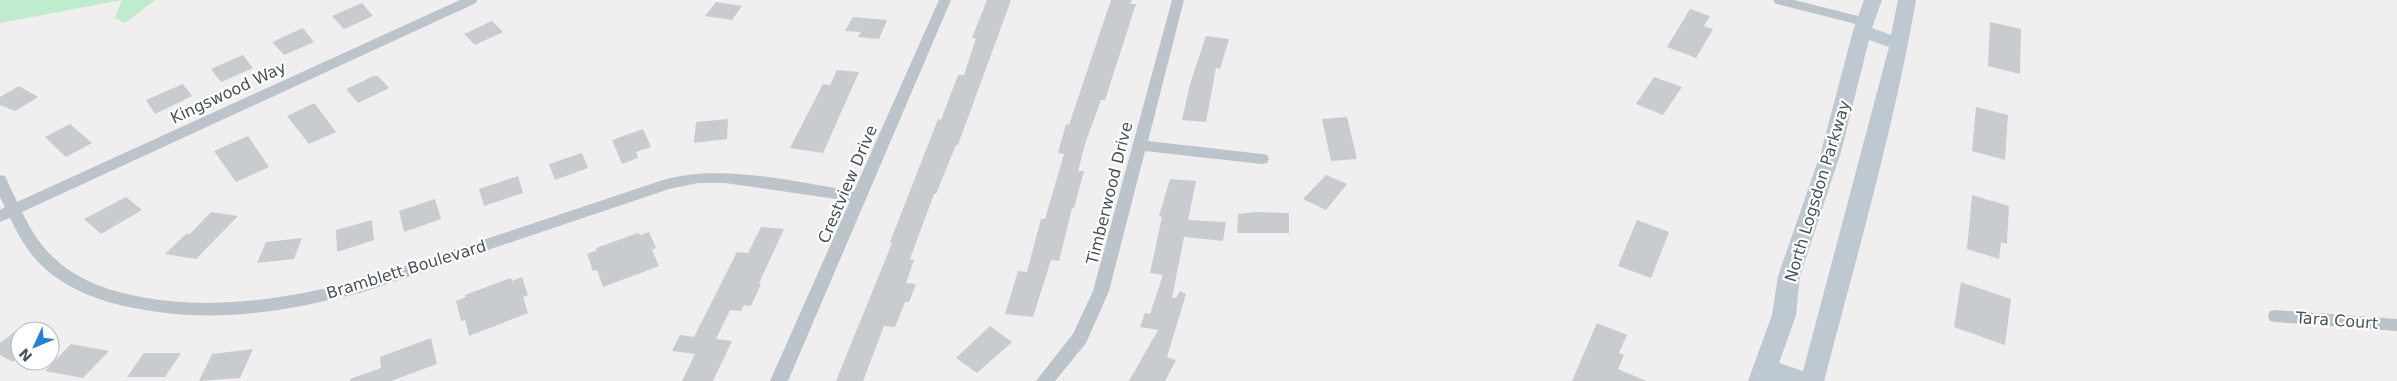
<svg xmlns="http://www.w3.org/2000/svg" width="2397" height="381" font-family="'DejaVu Sans',sans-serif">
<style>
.green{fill:#bfeccc}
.building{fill:#c8ccd0}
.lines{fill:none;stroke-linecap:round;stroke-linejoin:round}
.service{stroke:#bac4ca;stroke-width:8}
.minor{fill:#bac4ca;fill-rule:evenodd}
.secondary{fill:#bdc8d1;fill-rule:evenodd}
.labels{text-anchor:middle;stroke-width:4.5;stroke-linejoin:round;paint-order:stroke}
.street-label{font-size:16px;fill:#47535a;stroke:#fff}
</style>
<rect width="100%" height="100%" fill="#f0eeee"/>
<g class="green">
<path d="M0,0h122l-122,23z"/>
<path d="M122,0h33l-30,23 -10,-5z"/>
</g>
<g class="building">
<path d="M987,0h24l-53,145h-2l-20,49h-2l-24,65 4,1 -8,23 10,1 -7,18h-4l-10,25 -11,-1 -21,55h-27l56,-138 -2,-1 48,-123 3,1 17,-45h6l12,-37h-4z"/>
<path d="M1111,0h21l-2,4h6l-31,96h-4l-16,44 -7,27h6l-10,37h-2l-13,53 -8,-1 -18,57 -28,-3 13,-43 9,1 14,-53h4l19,-65 -6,-1 8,-29 3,1z"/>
<path d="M716,2l26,4 -10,14 -27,-4z"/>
<path d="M362,3l11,13 -29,13 -12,-13z"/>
<path d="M1690,9l20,7 -6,10 9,3 -17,29 -29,-11z"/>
<path d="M853,17l34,3 -8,19 -21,-2 3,-5 -16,-1z"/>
<path d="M492,21l11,11 -28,13 -11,-11z"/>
<path d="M1990,22l31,7 -1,45 -32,-8z"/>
<path d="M303,28l11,14 -30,13 -12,-13z"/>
<path d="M1206,36l23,3 -9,30 -4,-1 -10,54 -24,-2 8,-36z"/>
<path d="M243,55l10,13 -32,14 -10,-13z"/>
<path d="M837,70l22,2 -36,81 -33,-5 33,-64 7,1z"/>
<path d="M374,76h4l11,12 -31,15 -12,-14z"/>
<path d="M1654,77l28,10 -19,28 -27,-11z"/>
<path d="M183,84l9,12 -37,18 -9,-14z"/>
<path d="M19,86l19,11 -23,14 -15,-6v-8z"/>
<path d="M312,104h3l21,28 -27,12 -22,-28z"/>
<path d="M1976,107l32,8 -3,45 -33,-9z"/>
<path d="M1347,117l10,42 -26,2 -9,-42z"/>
<path d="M728,119l-1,20 -33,4 2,-21z"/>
<path d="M70,124l22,19 -26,14 -21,-20z"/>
<path d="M643,129l8,18 -15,5 2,6 -16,6 -10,-24z"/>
<path d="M248,136l21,31 -33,15 -22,-31z"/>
<path d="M582,153l6,15 -33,12 -6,-16z"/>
<path d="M1326,175l21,9 -21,26 -23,-11z"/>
<path d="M518,176l5,17 -39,13 -5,-17z"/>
<path d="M1170,179l26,2 -8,39 38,2 -3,19 -39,-4 -12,61h4l4,-7 6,3 -19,63 9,3 -11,21h-36l29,-51 -18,-3 5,-14 5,1 13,-39 -13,-2 12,-56 -3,-1z"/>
<path d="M1972,195l37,11 -2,38 -6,-2 -2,17 -32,-10z"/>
<path d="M126,197l16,13 -41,24 -17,-15z"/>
<path d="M435,199l6,20 -37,13 -5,-21z"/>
<path d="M211,212l27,4 -42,43 -31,-5 21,-20h4z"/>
<path d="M1255,212l34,1v20h-52l1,-19z"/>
<path d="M372,220l2,20 -37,12 -1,-22z"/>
<path d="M1637,220l32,12 -18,46 -33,-12z"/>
<path d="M761,227l23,2 -25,54 2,1 -10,22 -7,-1 -3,6 -11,-1 -14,29 16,2 -19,40h-31l13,-27 -23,-3 8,-16 14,2 43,-85 11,1z"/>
<path d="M649,232l7,16 -4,2 7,16 -56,21 -6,-17 -4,1 -6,-17 10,-4 -1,-2 42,-15 2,2z"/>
<path d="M302,238l-8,21 -37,4 9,-21z"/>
<path d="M522,277l6,18 -5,2 5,16 -59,23 -4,-16 -4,1 -5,-20 10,-4 -1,-2 46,-17 1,3z"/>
<path d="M1961,282l50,17 -6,46 -51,-18z"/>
<path d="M1597,323l30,12 -8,18 5,2 -6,14 28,12h-74z"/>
<path d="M990,326l22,16 -35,31 -21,-15z"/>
<path d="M20,328v29l-7,5 -13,-7v-12z"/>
<path d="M431,338l6,26 -46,17h-41v-2l31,-11 -1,-11z"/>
<path d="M71,344l38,7 -26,27 -38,-7z"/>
<path d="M253,349l-13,29 -41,3 13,-27z"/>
<path d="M144,353h37l-16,24h-38z"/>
</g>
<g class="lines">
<path class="service" d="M1778,0l87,22"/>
<g class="minor">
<path d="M460,0h17l-1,3 -454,209c8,16 17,32 30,44 24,24 57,35 89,41 75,14 148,1 222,-17l300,-100c58,-17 132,2 191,11l85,-191h12l-163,381h-18l80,-180 -125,-18h-27l-29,6 -306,103c-79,20 -149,32 -229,16 -33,-6 -68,-19 -93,-43 -13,-13 -23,-30 -31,-47l-10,4v-12l5,-3 -5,-10v-22l5,1 12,26z"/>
<path d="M1172,0h12l-36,141 114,13 5,1 2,4 -2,4 -5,1 -117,-13 -36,140 -23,52 -31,38h-19l37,-47 20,-43z"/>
<path d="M2276,310l121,9v12l-121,-9 -6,-1 -2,-5 2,-5z"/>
</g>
<path class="secondary" d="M1864,0h18l-10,28 19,7 7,-35h18c-22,128 -59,255 -92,381h-76l24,-66 6,-39 43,-124 32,-121zM1869,40l20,7 -86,324 -24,-8 17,-48 4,-39 41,-124z"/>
</g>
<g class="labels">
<g class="street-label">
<text transform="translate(228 92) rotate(-25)" y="6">Kingswood Way</text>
<text transform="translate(847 184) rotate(-67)" y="6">Crestview Drive</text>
<text transform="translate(1817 191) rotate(-73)" y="6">North Logsdon Parkway</text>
<text transform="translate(1109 193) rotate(-76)" y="6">Timberwood Drive</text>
<text transform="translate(406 269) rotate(-17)" y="6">Bramblett Boulevard</text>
<text transform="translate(2337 320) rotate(4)" y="6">Tara Court</text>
</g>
</g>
<g transform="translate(35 346) rotate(226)"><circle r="24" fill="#ffffff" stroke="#b5babd"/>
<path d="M0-4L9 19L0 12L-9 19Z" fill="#2580d3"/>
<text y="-8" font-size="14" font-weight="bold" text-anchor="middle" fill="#47535a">N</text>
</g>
</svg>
